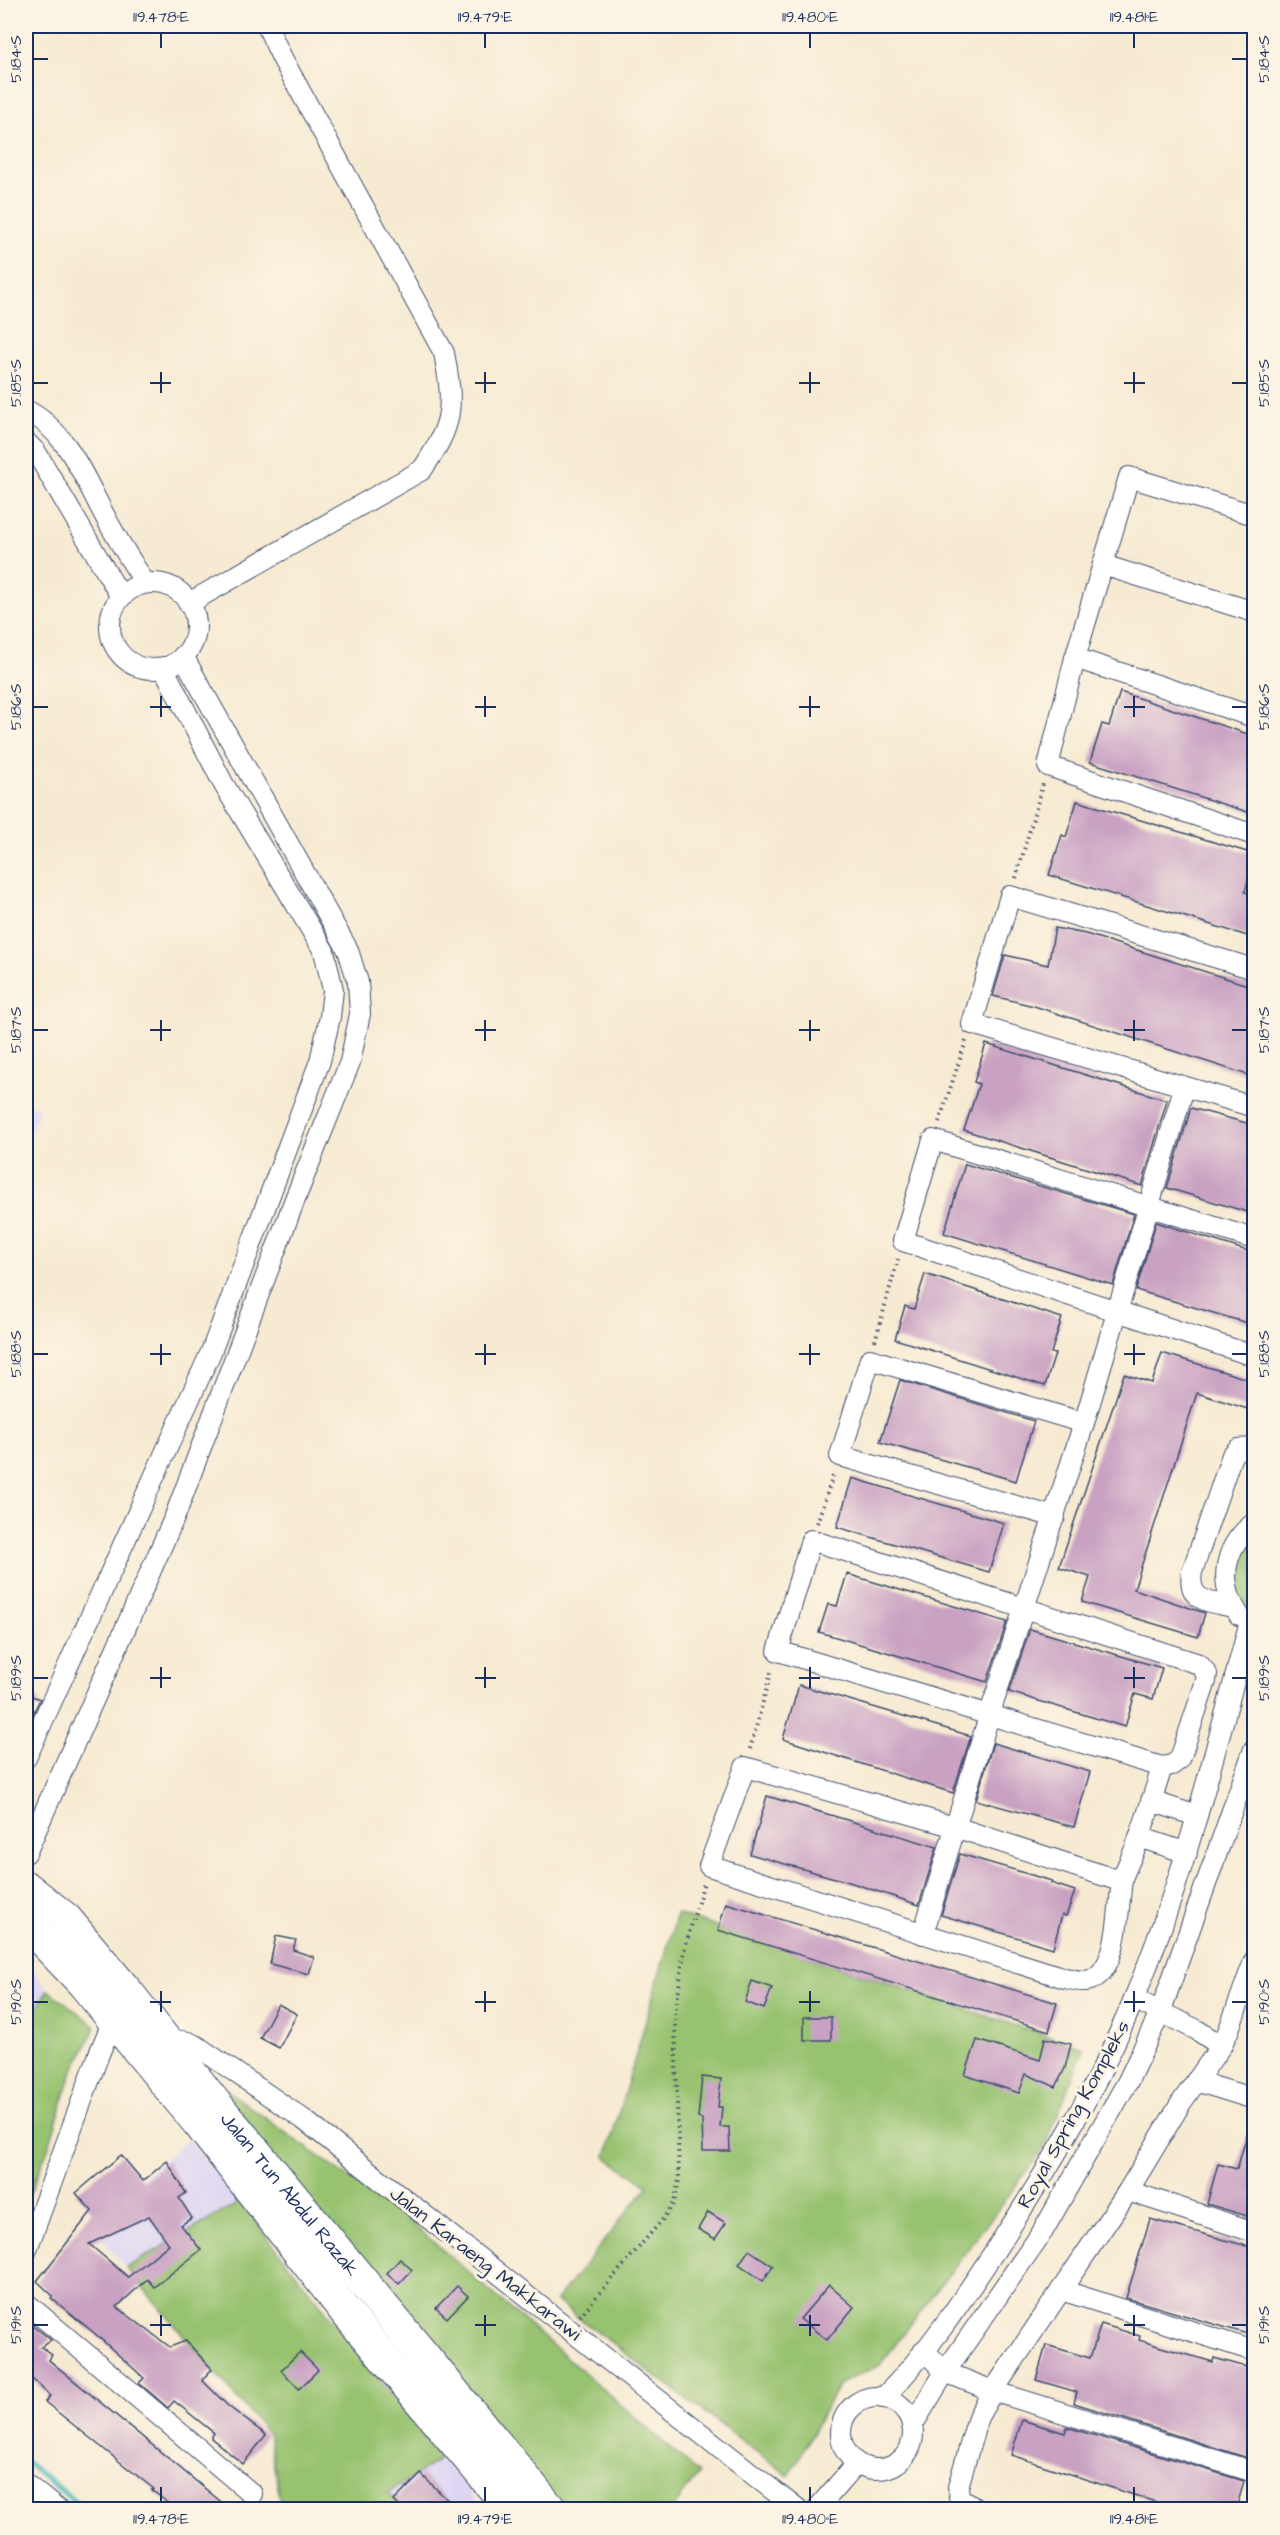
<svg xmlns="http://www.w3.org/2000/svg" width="1280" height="2535" font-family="'Architects Daughter',sans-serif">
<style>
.built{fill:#ded5f5}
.green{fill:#97c26f;stroke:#597866;stroke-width:1.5}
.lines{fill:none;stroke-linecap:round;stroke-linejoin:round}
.stream{stroke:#4ab9bf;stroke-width:6}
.building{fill:#c9a1c2;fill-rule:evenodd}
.minor-casing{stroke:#3c4b6f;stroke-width:22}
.primary-casing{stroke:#3c4b6f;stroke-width:34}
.path{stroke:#3c4b6f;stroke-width:4;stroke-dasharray:1.5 4.5;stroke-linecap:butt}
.minor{stroke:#fff;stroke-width:20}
.primary{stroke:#fff;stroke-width:32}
.ticks{fill:none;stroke:#1b2f5e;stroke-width:2}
.labels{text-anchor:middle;stroke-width:6;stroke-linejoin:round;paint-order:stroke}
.street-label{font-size:20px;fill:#1b2f5e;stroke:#fcf5e5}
.neatline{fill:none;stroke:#1b2f5e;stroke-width:2}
.ticks-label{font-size:15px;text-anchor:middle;fill:#1b2f5e}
</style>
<rect width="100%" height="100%" fill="#fcf5e5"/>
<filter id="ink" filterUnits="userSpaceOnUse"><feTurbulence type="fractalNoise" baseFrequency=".0167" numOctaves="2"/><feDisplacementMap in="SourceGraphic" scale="12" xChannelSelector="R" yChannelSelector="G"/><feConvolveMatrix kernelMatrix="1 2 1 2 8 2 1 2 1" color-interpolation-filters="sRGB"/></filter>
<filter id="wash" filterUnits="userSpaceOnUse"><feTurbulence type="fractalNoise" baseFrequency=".008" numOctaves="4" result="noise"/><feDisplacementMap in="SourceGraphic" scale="24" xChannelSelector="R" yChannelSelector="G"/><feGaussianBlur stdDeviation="1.35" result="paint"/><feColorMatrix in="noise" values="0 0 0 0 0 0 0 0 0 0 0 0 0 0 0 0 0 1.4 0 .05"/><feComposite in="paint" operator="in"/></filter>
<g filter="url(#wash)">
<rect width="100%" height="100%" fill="#f7ead2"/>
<g class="built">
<path d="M26,1104l14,6 -14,33z"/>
<path d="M26,1960l22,30 -22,35z"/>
<path d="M188,2139l52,63 -114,66 -36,-44z"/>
<path d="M441,2458l44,51h-74l-25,-14z"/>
</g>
<g class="green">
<path d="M1254,1529v92l-4,-2 -19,-32 3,-37z"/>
<path d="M677,1914l407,134 -39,99 -165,218 -41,19 -50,92 -233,-175 92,-115 -42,-29z"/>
<path d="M48,1990l48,36 -25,50 -23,73 -22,53v-177z"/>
<path d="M182,2058l232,167 285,248 -27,36h-123z"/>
<path d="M240,2202l201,256 -54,36 24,15h-129l-14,-75 -142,-166z"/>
</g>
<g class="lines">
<path class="stream" d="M26,2462l60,48"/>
</g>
<g id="blocks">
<g class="building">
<path d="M1120,692l134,44v78l-164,-52 12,-38 7,2z"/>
<path d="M1077,801l177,53 -9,38 9,3v43l-205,-63 13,-40 4,2z"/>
<path d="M1055,928l31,6 168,53v90l-220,-71 -41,-10 12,-41 43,10z"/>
<path d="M986,1044l181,56 -25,86 -178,-56 15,-46 -5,-2z"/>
<path d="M1191,1108l63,17v89l-87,-26z"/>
<path d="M965,1164l169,50 -21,71 -169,-52z"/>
<path d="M1156,1222l98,31v72l-118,-35z"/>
<path d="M925,1274l137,44 -11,35 4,1 -10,32 -150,-47 10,-33 9,3z"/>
<path d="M1162,1353l92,28v30l-57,-18 -63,196 71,24 -7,24 -116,-35 8,-25 -31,-10 65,-193 28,9z"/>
<path d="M900,1380l134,41 -18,60 -136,-39z"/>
<path d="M852,1478l152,45 -15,49 -152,-45z"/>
<path d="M847,1574l160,48 -20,60 -168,-50 9,-28 9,2z"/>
<path d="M1030,1629l132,39 -9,31 -18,-5 -10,33 -116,-35z"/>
<path d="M799,1685l172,51 -18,57 -170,-54z"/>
<path d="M26,1694l14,5 -10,21 -4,-2z"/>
<path d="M993,1743l97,29 -16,55 -98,-27z"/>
<path d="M767,1796l170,51 -18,58 -70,-23 -99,-28z"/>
<path d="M960,1854l92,27 -1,2 24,8 -9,25 -4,-1 -9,33 -112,-33z"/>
<path d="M726,1903l331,100 -8,28 -331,-101z"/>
<path d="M276,1936l20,4 -3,10 21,7 -5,17 -39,-10z"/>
<path d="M752,1981l20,7 -8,21 -19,-7z"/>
<path d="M278,2004l19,10 -18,34 -19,-10z"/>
<rect x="804" y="2017" width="27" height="23"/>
<path d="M1045,2038l26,6 -6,24 -9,19 -30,-13 -7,19 -54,-18 12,-35 63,20z"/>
<path d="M702,2077l19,2 -3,28h4l-2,20h9l1,24h-27l-1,-32 -4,-1z"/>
<path d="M1250,2125l4,1v92l-47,-14 11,-40 19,5z"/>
<path d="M121,2155l22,26 24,-20 19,32 -7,5 13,20 -11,7 20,25 -47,37 -7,-8 -30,28 53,40 16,-6 26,28 -10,11 26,26 38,29 -23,29 -32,-26 3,-5 -40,-32 -6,7 -29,-25 5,-5 -51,-46 -42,-34 2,-2 -16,-15 55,-70 -16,-18zM149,2216l20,28 -41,33 -39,-33z"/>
<path d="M708,2212l18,11 -11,16 -17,-10z"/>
<path d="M1150,2219l104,29v88l-128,-38z"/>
<path d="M749,2250l24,16 -10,15 -24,-17z"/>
<path d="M400,2259l12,11 -13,14 -12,-11z"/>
<path d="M829,2285l25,22 -27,33 -27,-21z"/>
<path d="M457,2286l11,10 -21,22 -11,-10z"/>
<path d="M26,2320l25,20 -10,7 11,8 -3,5 182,150h-55l-24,-20 2,-1 -14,-11 -95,-76 5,-6 -24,-23z"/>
<path d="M1101,2324l39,12 -1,4 22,7 52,15 1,-4 40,11v77l-3,13 -177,-56 3,-11 -41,-12 10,-35 44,13z"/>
<path d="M300,2352l18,18 -19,19 -18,-19z"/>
<path d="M1022,2420l43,13 2,-6 177,54 -8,29h-56l-169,-55z"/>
<path d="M421,2474l37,36h-55l-9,-9z"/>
</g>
</g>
</g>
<g filter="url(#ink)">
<use href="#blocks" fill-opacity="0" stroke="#3c4b6f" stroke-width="1.5"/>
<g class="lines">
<g class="minor-casing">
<g id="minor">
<path d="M26,410c42,21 59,70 81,110 11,21 25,42 38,63"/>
<path d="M26,442l10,10 85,145"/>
<path d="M1103,565l151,47"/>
<circle cx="153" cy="626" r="43"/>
<path d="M189,603l233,-133c32,-46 32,-64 22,-117l-162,-295 -15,-32"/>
<path d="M1075,658l54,-181 125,38"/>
<path d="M1254,717l-179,-59 -27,108 206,69"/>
<path d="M1254,969l-244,-73 -38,128 282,83"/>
<path d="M1254,1239l-321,-99 -30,101 351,115"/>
<path d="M1055,1517l-215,-61 30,-97 214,64"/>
<path d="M811,1540l388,124 8,10 -1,7 -26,78 -8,6 -10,2 -384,-116z"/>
<path d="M1234,1607c-24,-5 -47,-5 -42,-35l40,-117 6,-6 16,-1"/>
<path d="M1239,1615c-22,-32 -15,-69 15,-92"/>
<path d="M26,1758l185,-406 109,-291 10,-44 3,-27 -9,-39 -100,-166 -61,-118"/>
<path d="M1151,1801l46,15"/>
<path d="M1139,1837l48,16"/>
<path d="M26,1853l149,-337 120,-317 55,-137 10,-48 -2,-32 -10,-32 -165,-294"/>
<path d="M1122,1877l-8,2 -159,-52 -210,-60 -36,99 356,112c10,2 22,6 31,-1 23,-16 22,-71 26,-97 1,-7 11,-25 14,-34 10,-26 18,-53 26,-79"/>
<path d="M923,1934l67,-221 94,-290 100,-335"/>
<path d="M1134,1999l63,31 24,16"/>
<path d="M162,2038l26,4 9,4 106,73 495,391"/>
<path d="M1196,2081l58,18"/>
<path d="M1128,2191l126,41"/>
<path d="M26,2252l73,-198 17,-41"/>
<path d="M1061,2290l193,61"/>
<path d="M26,2303l226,191"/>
<path d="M924,2350l21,22 48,19 261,81"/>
<circle cx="877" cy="2433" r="36"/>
<path d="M883,2398c44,-44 80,-99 115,-152 51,-77 100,-159 135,-245 51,-121 82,-250 116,-376"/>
<path d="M912,2426l33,-54 98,-141 85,-150 32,-68 94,-264"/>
<path d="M26,2484l32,26"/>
<path d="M816,2510l41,-47"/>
<path d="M977,2510l-18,-13 -1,-10 20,-70 15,-26 135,-200 53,-88 40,-57 7,-14 26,-71"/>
</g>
</g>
<g class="primary-casing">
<g id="primary">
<path id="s1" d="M26,1887l40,32 62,74 83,105 340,412"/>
<path d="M26,1927l18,15 39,41 117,142 145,186 167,199"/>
</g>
</g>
<g class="path">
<path d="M1016,878l27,-94"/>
<path d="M939,1122l27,-81"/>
<path d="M875,1341l23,-82"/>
<path d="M817,1523l17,-50"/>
<path d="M750,1749l22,-80"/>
<path d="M580,2316l83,-97 11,-16 5,-23 -4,-163 9,-66 20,-69"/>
</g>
<use href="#minor" class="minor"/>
<use href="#primary" class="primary"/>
</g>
</g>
<path class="ticks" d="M161,33v15M485,33v15M810,33v15M1134,33v15M33,59h15M1232,59h15M161,372v21M485,372v21M810,372v21M1134,372v21M33,383h15M150,383h21M475,383h21M799,383h21M1124,383h21M1232,383h15M161,696v21M485,696v21M810,696v21M1134,696v21M33,707h15M150,707h21M475,707h21M799,707h21M1124,707h21M1232,707h15M161,1020v21M485,1020v21M810,1020v21M1134,1020v21M33,1030h15M150,1030h21M475,1030h21M799,1030h21M1124,1030h21M1232,1030h15M161,1344v21M485,1344v21M810,1344v21M1134,1344v21M33,1354h15M150,1354h21M475,1354h21M799,1354h21M1124,1354h21M1232,1354h15M161,1667v21M485,1667v21M810,1667v21M1134,1667v21M33,1678h15M150,1678h21M475,1678h21M799,1678h21M1124,1678h21M1232,1678h15M161,1991v21M485,1991v21M810,1991v21M1134,1991v21M33,2002h15M150,2002h21M475,2002h21M799,2002h21M1124,2002h21M1232,2002h15M161,2315v21M485,2315v21M810,2315v21M1134,2315v21M33,2325h15M150,2325h21M475,2325h21M799,2325h21M1124,2325h21M1232,2325h15M161,2487v15M485,2487v15M810,2487v15M1134,2487v15"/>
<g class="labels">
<g class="street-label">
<text transform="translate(1073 2114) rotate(-61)" y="7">Royal Spring Kompleks</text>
<text dy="7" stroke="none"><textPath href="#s1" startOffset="406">Jalan Tun Abdul Razak</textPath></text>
<text transform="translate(486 2263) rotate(38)" y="7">Jalan Karaeng Makkarawi</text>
</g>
</g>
<rect width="1280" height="2535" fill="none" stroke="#fcf5e5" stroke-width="66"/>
<rect x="33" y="33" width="1214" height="2469" class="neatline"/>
<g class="ticks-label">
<text x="161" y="22">119.478°E</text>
<text x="485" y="22">119.479°E</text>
<text x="810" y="22">119.480°E</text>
<text x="1134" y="22">119.481°E</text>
<text transform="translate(16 59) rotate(-90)" y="5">5.184°S</text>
<text transform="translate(1264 59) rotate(-90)" y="5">5.184°S</text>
<text transform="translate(16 383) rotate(-90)" y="5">5.185°S</text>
<text transform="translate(1264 383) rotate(-90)" y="5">5.185°S</text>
<text transform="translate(16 707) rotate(-90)" y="5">5.186°S</text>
<text transform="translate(1264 707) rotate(-90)" y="5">5.186°S</text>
<text transform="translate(16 1030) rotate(-90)" y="5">5.187°S</text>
<text transform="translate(1264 1030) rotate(-90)" y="5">5.187°S</text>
<text transform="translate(16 1354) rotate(-90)" y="5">5.188°S</text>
<text transform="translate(1264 1354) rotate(-90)" y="5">5.188°S</text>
<text transform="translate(16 1678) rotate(-90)" y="5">5.189°S</text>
<text transform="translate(1264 1678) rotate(-90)" y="5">5.189°S</text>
<text transform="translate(16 2002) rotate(-90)" y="5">5.190°S</text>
<text transform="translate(1264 2002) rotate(-90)" y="5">5.190°S</text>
<text transform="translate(16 2325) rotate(-90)" y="5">5.191°S</text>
<text transform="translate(1264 2325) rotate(-90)" y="5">5.191°S</text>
<text x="161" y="2524">119.478°E</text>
<text x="485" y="2524">119.479°E</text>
<text x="810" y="2524">119.480°E</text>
<text x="1134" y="2524">119.481°E</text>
</g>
</svg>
